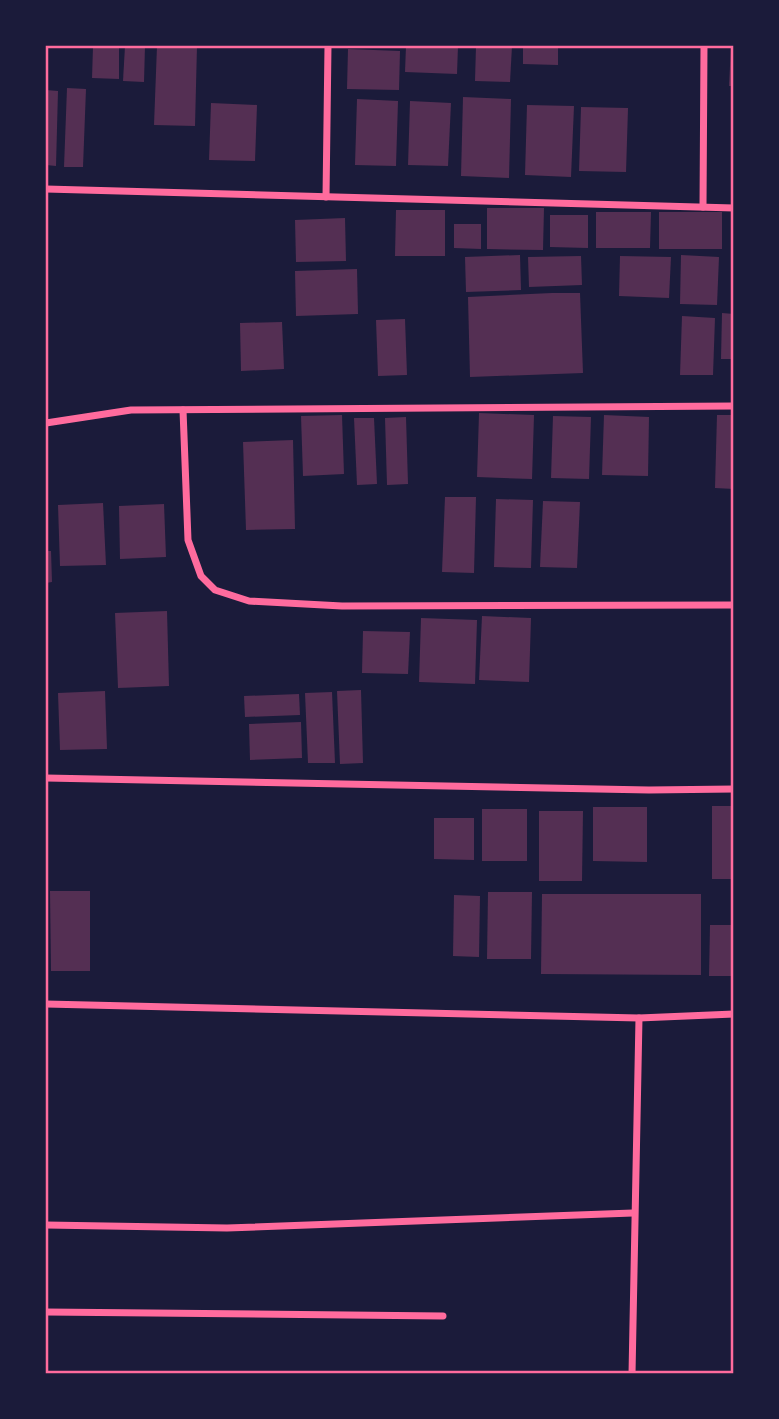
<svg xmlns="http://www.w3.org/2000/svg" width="779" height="1419" font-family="Arial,sans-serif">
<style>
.building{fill:#542f53}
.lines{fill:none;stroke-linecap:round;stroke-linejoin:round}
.minor{stroke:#ff6b9d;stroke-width:7}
.neatline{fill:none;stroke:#ff6b9d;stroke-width:2.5}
</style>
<rect width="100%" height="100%" fill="#1b1b3a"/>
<g class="building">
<path d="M93,46h26v33l-27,-1z"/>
<path d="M125,46h20l-1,36 -21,-1z"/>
<path d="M157,46h40l-2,80 -41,-1z"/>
<path d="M406,46h52l-1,28 -52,-2z"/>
<path d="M476,46h36l-2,36 -35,-1z"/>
<path d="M523,46h35v19l-35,-1z"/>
<path d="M731,46h3v40h-5z"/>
<path d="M348,49l52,2 -1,39 -52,-1z"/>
<path d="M67,88l19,1 -3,78h-19z"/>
<path d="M46,90l12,1 -2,75 -10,-1z"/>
<path d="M463,97l48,2 -2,79 -48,-2z"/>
<path d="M357,99l41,2 -2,65 -41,-1z"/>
<path d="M410,101l41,2 -3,63 -40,-1z"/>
<path d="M211,103l46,2 -2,56 -46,-1z"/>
<path d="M527,105l47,1 -3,71 -46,-2z"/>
<path d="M581,107l47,1 -2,64 -47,-1z"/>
<path d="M487,208h57l-1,42 -56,-1z"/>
<path d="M396,210h49v46h-50z"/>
<path d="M596,212h55l-1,36h-54z"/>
<rect x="659" y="212" width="63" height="37"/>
<path d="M550,215h38v33l-38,-1z"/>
<path d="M345,218l1,43 -50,1 -1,-42z"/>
<path d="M454,224h27v25l-27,-1z"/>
<path d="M520,255l1,35 -55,2 -1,-35z"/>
<path d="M681,255l38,2 -2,48 -37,-1z"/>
<path d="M581,256l1,29 -53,2 -1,-30z"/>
<path d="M620,256l51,1 -2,41 -50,-2z"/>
<path d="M357,269l1,45 -62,2 -1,-45z"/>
<path d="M552,293h28l3,80 -113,4 -2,-80z"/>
<path d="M722,313l12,1v45h-13z"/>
<path d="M682,316l33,2 -2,57h-33z"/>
<path d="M405,319l2,56 -29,1 -2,-56z"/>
<path d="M282,322l2,47 -43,2 -1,-48z"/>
<path d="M479,413l55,2 -2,64 -55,-2z"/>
<path d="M342,415l2,59 -41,2 -2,-60z"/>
<path d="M604,415l45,2 -1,59 -46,-1z"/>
<path d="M717,415h17v74l-19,-1z"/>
<path d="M553,416l38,1 -2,62 -38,-1z"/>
<path d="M406,417l2,67 -21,1 -2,-67z"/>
<path d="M354,418h20l3,66 -20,1z"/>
<path d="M293,440l2,89 -49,1 -3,-88z"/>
<path d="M445,497h31l-2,76 -32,-1z"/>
<path d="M496,499l37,1 -2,68 -37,-1z"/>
<path d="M543,501l37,1 -3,66 -37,-1z"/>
<path d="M103,503l3,62 -46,1 -2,-61z"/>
<path d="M164,504l2,53 -46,2 -1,-53z"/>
<path d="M46,551h5l1,31 -6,1z"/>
<path d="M167,611l2,75 -51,2 -3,-75z"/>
<path d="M482,616l49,2 -2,64 -50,-2z"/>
<path d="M421,618l56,2 -2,64 -56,-2z"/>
<path d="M363,631l47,1 -2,42 -46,-1z"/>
<path d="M361,690l2,73 -23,1 -3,-73z"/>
<path d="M105,691l2,58 -47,1 -2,-57z"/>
<path d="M332,692l3,71h-27l-3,-70z"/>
<path d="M299,694l1,21 -55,2 -1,-21z"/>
<path d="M301,722l1,36 -52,2 -1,-36z"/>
<rect x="712" y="806" width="22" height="73"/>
<path d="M593,807h54v55l-54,-1z"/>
<rect x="482" y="809" width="45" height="52"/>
<path d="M539,811h44l-1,70h-43z"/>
<path d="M434,818h40v42l-40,-1z"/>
<path d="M50,891h40v80h-39z"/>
<path d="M488,892h44l-1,67h-44z"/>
<path d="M542,894h159v81l-160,-1z"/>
<path d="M454,895l26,1 -1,61 -26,-1z"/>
<path d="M710,925h24v51h-25z"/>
</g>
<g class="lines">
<g class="minor">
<path d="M46,189l688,19"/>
<path d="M326,197l2,-151"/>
<path d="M703,207l1,-161"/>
<path d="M183,410l5,130 13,36 14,14 34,11 93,5 392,-1"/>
<path d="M46,423l85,-13 603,-4"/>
<path d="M46,778l603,12 85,-1"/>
<path d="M46,1004l593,14 95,-4"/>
<path d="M46,1225l181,3 406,-15"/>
<path d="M46,1312l397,4"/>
<path d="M632,1374l7,-356"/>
</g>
</g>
<rect width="779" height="1419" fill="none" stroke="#1b1b3a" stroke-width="94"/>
<rect x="47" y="47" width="685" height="1325" class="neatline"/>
</svg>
